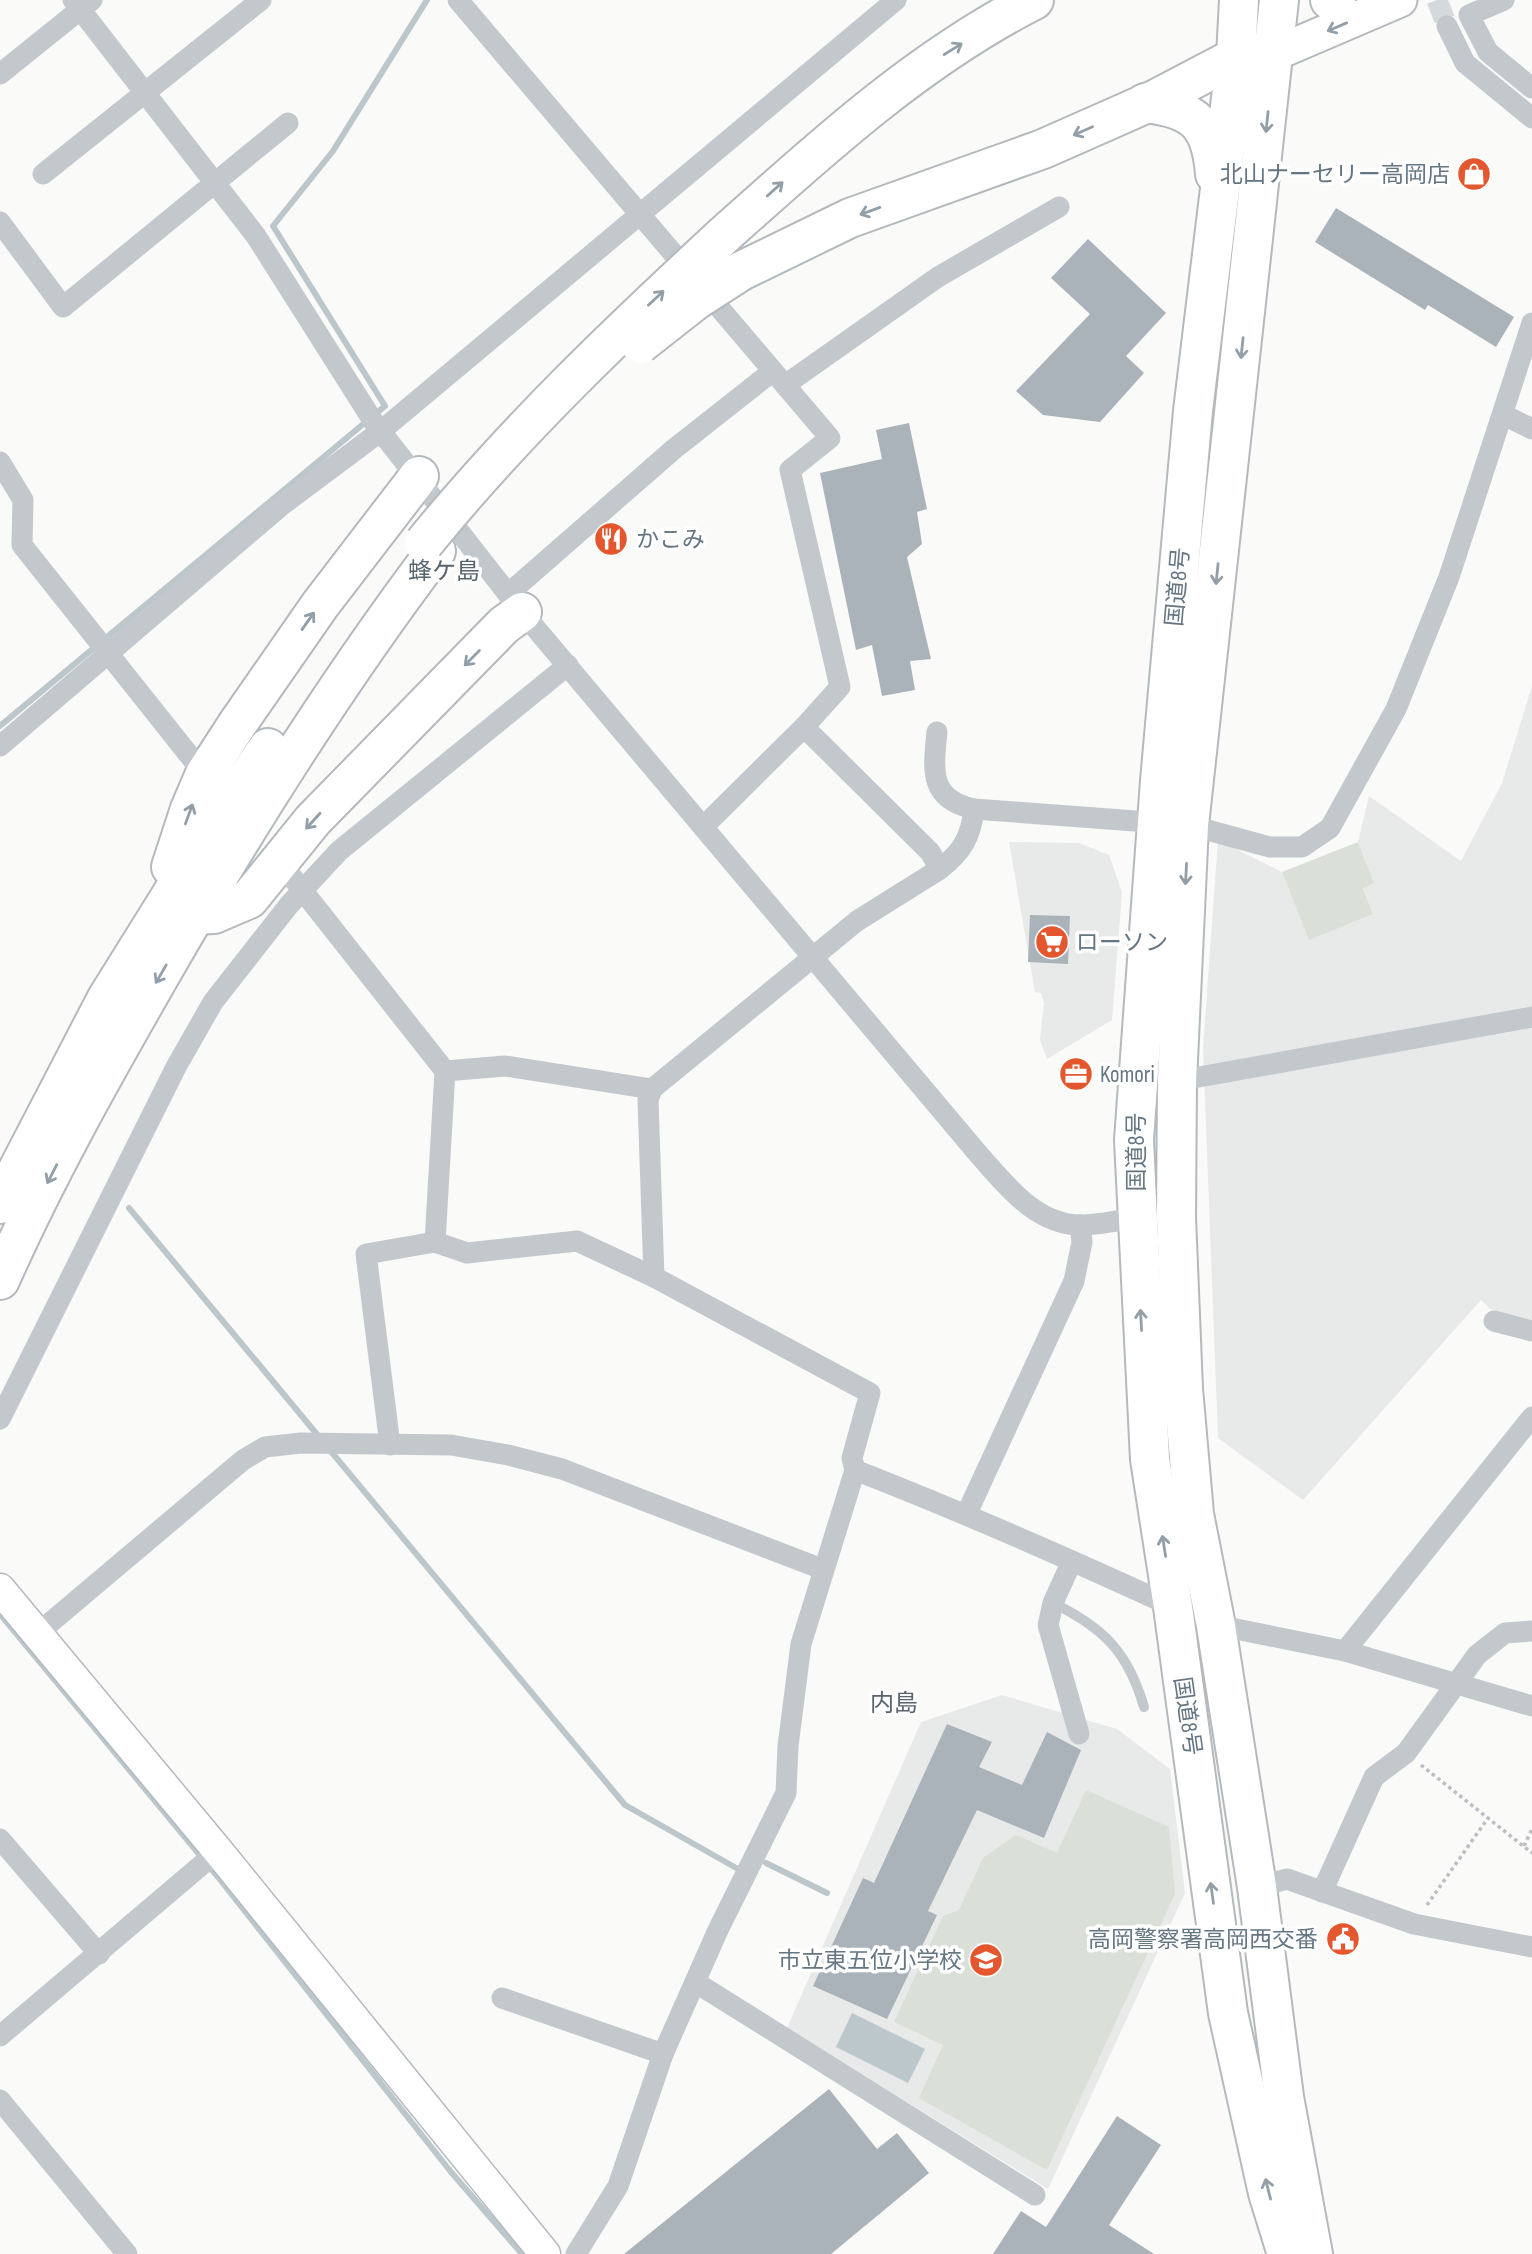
<svg xmlns="http://www.w3.org/2000/svg" width="1532" height="2254" font-family="'Sofia Sans Condensed','Noto Sans JP',sans-serif">
<style>
.built{fill:#e8e9e9}
.green{fill:#dadfd7}
.water{fill:#bbc7cb}
.lines{fill:none;stroke-linecap:round;stroke-linejoin:round}
.stream{stroke:#bbc7cb;stroke-width:6}
.building{fill:#aab3b9}
.street-tunnel{stroke:#d5d9db;stroke-width:21;stroke-dasharray:21 10;stroke-linecap:butt}
.secondary-casing{stroke:#b3babf;stroke-width:33}
.primary-casing{stroke:#b5babe;stroke-width:37}
.highway-casing{stroke:#b4b9bd;stroke-width:42}
.path{stroke:#bbbfc2;stroke-width:3.5;stroke-dasharray:3.5 3.5;stroke-linecap:butt}
.lane{stroke:#c3c8cc;stroke-width:10}
.street{stroke:#c3c8cc;stroke-width:21}
.secondary{stroke:#fff;stroke-width:30}
.primary{stroke:#fff;stroke-width:33}
.highway{stroke:#fff;stroke-width:38}
.highway-bridge-casing{stroke:#b4b9bd;stroke-width:42;stroke-linecap:butt}
.highway-bridge{stroke:#fff;stroke-width:38}
.oneway{stroke:#939fa8}
.labels{text-anchor:middle;stroke-width:7;stroke-linejoin:round;paint-order:stroke}
.poi-label{font-size:23px;fill:#657683;stroke:#fff;text-anchor:end}
.street-label{font-size:23px;fill:#657683;stroke:#fff}
.neighbourhood-label{font-size:24px;fill:#57646e;stroke:#fff}
</style>
<rect width="100%" height="100%" fill="#fafaf8"/>
<g class="built">
<path d="M1532,686v634l-42,-11 -9,-9 -178,200 -85,-62 -15,-390 15,-208 64,32 27,67 64,-25 -10,-27 11,-4 -16,-41 11,-46 92,65 41,-78z"/>
<path d="M1009,842l70,1 30,12 13,37 -10,128 -65,39 -7,-19 4,-37 -3,-10 -6,-1z"/>
<path d="M1002,1695l115,34 53,40 15,124 -137,296 -261,-161 134,-306z"/>
</g>
<g class="green">
<path d="M1358,842l16,41 -11,5 10,26 -64,26 -27,-68z"/>
<path d="M1086,1790l83,37 6,67 -128,276 -128,-72 24,-53 -49,-23 49,-106 16,-6 24,-52 33,-23 41,18z"/>
</g>
<path class="water" d="M852,2013l73,36 -17,34 -72,-36z"/>
<g class="lines">
<g class="stream">
<path d="M0,726l385,-320 -112,-180 60,-75 94,-151"/>
<path d="M129,1208l191,230"/>
<path d="M329,1449l296,356 113,64"/>
<path d="M0,1614l218,263 233,295 71,82"/>
<path d="M766,1863l61,30"/>
</g>
</g>
<g class="building">
<path d="M1336,208l178,109 -18,30 -68,-42 -3,5 -110,-68z"/>
<path d="M1088,239l78,74 -40,43 18,17 -44,49 -57,-7 -27,-24 74,-77 -39,-36z"/>
<path d="M909,423l18,86 -10,3 5,32 -15,13 24,102 -21,2 5,29 -33,6 -10,-51 -16,5 -36,-177 62,-14 -6,-29z"/>
<path d="M1030,915l40,1 -2,48 -40,-2z"/>
<path d="M947,1724l45,18 -13,25 43,18 25,-53 34,18 -37,88 -67,-28 -49,101 9,4 -50,104 -74,-33 50,-108 11,5z"/>
<path d="M829,2089l48,60 20,-16 32,40 -98,81h-207z"/>
<path d="M1117,2116l44,29 -52,80 45,29h-161l28,-43 25,16z"/>
</g>
<g class="lines">
<path class="street-tunnel" d="M1437,0l10,26"/>
<g class="secondary-casing">
<path id="secondary" d="M0,1589l218,262 327,403"/>
</g>
<g class="primary-casing">
<path id="primary" d="M1274,54l126,-54"/>
</g>
<g class="highway-casing">
<g id="highway">
<path d="M1239,0l-3,57 -43,354 -33,370 -26,359 16,319 23,148 55,406 40,180 19,61"/>
<path d="M1279,0l-90,825 -12,256 -1,136 7,172 11,125 22,112 41,261 27,210 29,157"/>
<path d="M1330,0h6"/>
<path d="M1145,103c50,6 66,21 70,71"/>
<path d="M724,235c96,-86 194,-176 310,-235"/>
<path d="M741,271l109,-53 193,-69 111,-49 82,-43 19,-2"/>
<path d="M171,867l19,-58 15,-35 33,-51 82,-118 99,-129"/>
<path d="M195,915l19,-1 35,-15 64,-79 191,-195 18,-13"/>
<path d="M0,1204l107,-206 106,-170 55,-80"/>
<path d="M0,1280c46,-104 102,-203 158,-301 85,-148 175,-292 278,-428"/>
</g>
</g>
<g class="path">
<path d="M1421,1765l111,88"/>
<path d="M1524,1846l8,-17"/>
<path d="M1427,1905l61,-87"/>
</g>
<path class="lane" d="M1053,1603c51,25 75,49 91,104"/>
<g class="street">
<path d="M73,0l183,236 119,188 147,188 458,544c27,30 56,69 101,69 18,0 37,-5 55,-7"/>
<path d="M458,0l315,371"/>
<path d="M1504,0l-35,15 19,37 44,36"/>
<path d="M1447,26l18,37 67,55"/>
<path d="M0,74l92,-74"/>
<path d="M43,174l218,-174"/>
<path d="M0,222l63,85 225,-184"/>
<path d="M785,385l153,-108 121,-70"/>
<path d="M1504,415l28,14"/>
<path d="M0,462l23,38 -1,45 171,215"/>
<path d="M508,594l166,-145 99,-78 57,67 -40,32 50,217 -36,40 126,125 10,17 -83,52 -205,168 -4,11 6,177 216,116 -18,65 3,12 -54,174 -13,102 -2,47 -68,137 -55,124 -45,132 -42,68"/>
<path d="M937,732c-4,39 -8,67 37,77l215,16 81,22h32l28,-19 66,-119 53,-132 83,-254"/>
<path d="M0,746l282,-241 99,-74 515,-431"/>
<path d="M703,827l101,-100"/>
<path d="M940,869c22,-17 31,-32 34,-60"/>
<path d="M288,872l157,199 60,-5 147,23"/>
<path d="M1177,1081l355,-64"/>
<path d="M435,1242l10,-171"/>
<path d="M1494,1321l38,10"/>
<path d="M0,1419l176,-352 37,-65 76,-97 50,-54 229,-186"/>
<path d="M390,1445l-24,-191 69,-12 32,11 110,-12 77,36"/>
<path d="M855,1470c110,43 217,90 323,139"/>
<path d="M967,1513l107,-232 8,-39 -2,-17"/>
<path d="M1071,1563l-18,40 -5,22 31,109"/>
<path d="M1211,1624l134,27 187,55"/>
<path d="M38,1633l205,-173 22,-13 36,-4 150,2 57,10 54,14 260,100"/>
<path d="M1345,1651l187,-234"/>
<path d="M0,1839l99,115"/>
<path d="M1257,1887l30,-8 127,45 118,23"/>
<path d="M1322,1892l52,-115 32,-24 71,-98 28,-22 27,-2"/>
<path d="M695,1982l340,213"/>
<path d="M502,1998l161,56"/>
<path d="M0,2036l218,-185"/>
<path d="M0,2100l127,154"/>
</g>
<use href="#secondary" class="secondary"/>
<use href="#primary" class="primary"/>
<use href="#highway" class="highway"/>
<g class="highway-bridge-casing">
<g id="highway-bridge">
<path d="M640,344l56,-44 45,-29"/>
<path d="M424,543c91,-112 194,-210 300,-308"/>
</g>
</g>
<use href="#highway-bridge" class="highway-bridge"/>
</g>
<defs><path id="oneway-shaft" d="M-6 0H5M1.5-3L5.5 0L1.5 3" fill="none" stroke-width="1.6" stroke-linecap="round" stroke-linejoin="round" transform="scale(1.75)"/></defs>
<g class="oneway">
<use href="#oneway-shaft" transform="translate(1337 27) rotate(157)"/>
<use href="#oneway-shaft" transform="translate(953 49) rotate(-32)"/>
<use href="#oneway-shaft" transform="translate(1267 122) rotate(96)"/>
<use href="#oneway-shaft" transform="translate(1083 131) rotate(156)"/>
<use href="#oneway-shaft" transform="translate(775 189) rotate(-42)"/>
<use href="#oneway-shaft" transform="translate(870 211) rotate(160)"/>
<use href="#oneway-shaft" transform="translate(656 298) rotate(-43)"/>
<use href="#oneway-shaft" transform="translate(1242 348) rotate(96)"/>
<use href="#oneway-shaft" transform="translate(1217 574) rotate(96)"/>
<use href="#oneway-shaft" transform="translate(308 621) rotate(-55)"/>
<use href="#oneway-shaft" transform="translate(472 658) rotate(135)"/>
<use href="#oneway-shaft" transform="translate(189 814) rotate(-70)"/>
<use href="#oneway-shaft" transform="translate(313 821) rotate(132)"/>
<use href="#oneway-shaft" transform="translate(1186 874) rotate(93)"/>
<use href="#oneway-shaft" transform="translate(161 974) rotate(120)"/>
<use href="#oneway-shaft" transform="translate(52 1174) rotate(117)"/>
<use href="#oneway-shaft" transform="translate(1141 1320) rotate(-93)"/>
<use href="#oneway-shaft" transform="translate(1164 1546) rotate(-99)"/>
<use href="#oneway-shaft" transform="translate(1212 1893) rotate(-98)"/>
<use href="#oneway-shaft" transform="translate(1268 2189) rotate(-104)"/>
</g>
<defs>
<g id="shop-disc" transform="scale(1.75)"><circle r="9.5" fill="#e4572e" stroke="#fff"/><path d="M-5-2.5h2.3a2.7 3.5 0 0 1 5.4 0H5L5.5 6h-11ZM-1.5-2.5h3a1.5 2.3 0 0 0-3 0Z" fill="#fff"/></g>
<g id="restaurant-disc" transform="scale(1.75)"><circle r="9.5" fill="#e4572e" stroke="#fff"/><path d="M-5-6h1v4h1v-4h1v4h1v-4h1v5L-1.5 .5V6h-2V.5L-5-1ZM5-6V6H3V1.5H1.5Q1.5-4 5-6Z" fill="#fff"/></g>
<g id="supermarket-disc" transform="scale(1.75)"><circle r="9.5" fill="#e4572e" stroke="#fff"/><path d="M-6-5.5h2.5l.6 2H6L4.5 2H-2.5L-4.4-4H-6ZM-1.5 3.2a1.3 1.3 0 1 0 .1 0ZM3 3.2a1.3 1.3 0 1 0 .1 0Z" fill="#fff"/></g>
<g id="office-disc" transform="scale(1.75)"><circle r="9.5" fill="#e4572e" stroke="#fff"/><path d="M-6-3h4V-5.5h4V-3h4V5H-6ZM-1-4.5V-3h2v-1.5ZM-6 0V1H6V0Z" fill="#fff"/></g>
<g id="civic-disc" transform="scale(1.75)"><circle r="9.5" fill="#e4572e" stroke="#fff"/><path d="M-.6-6.5H3V-4.5H.6V-3L4-1V1h2V6H-6V1h2V-1L-.6-3ZM-1.2 2.5V6h2.4V2.5Z" fill="#fff"/></g>
<g id="school-disc" transform="scale(1.75)"><circle r="9.5" fill="#e4572e" stroke="#fff"/><path d="M0-5L7-2L0 1L-7-2ZM-4 1L0 2.5L4 1V4Q0 6-4 4Z" fill="#fff"/></g>
</defs>
<g fill-rule="evenodd">
<use href="#shop-disc" x="1474" y="174"/>
<use href="#restaurant-disc" x="611" y="539"/>
<use href="#supermarket-disc" x="1052" y="942"/>
<use href="#office-disc" x="1076" y="1074"/>
<use href="#civic-disc" x="1343" y="1939"/>
<use href="#school-disc" x="986" y="1960"/>
</g>
<g class="labels">
<g class="poi-label">
<text x="1450" y="182">北山ナーセリー高岡店</text>
<text x="636" y="547" text-anchor="start">かこみ</text>
<text x="1076" y="950" text-anchor="start">ローソン</text>
<text x="1100" y="1082" text-anchor="start">Komori</text>
<text x="1318" y="1947">高岡警察署高岡西交番</text>
<text x="962" y="1968">市立東五位小学校</text>
</g>
<g class="street-label">
<text transform="translate(1177 587) rotate(-85)" y="8">国道8号</text>
<text transform="translate(1136 1152) rotate(-90)" y="8">国道8号</text>
<text transform="translate(1188 1716) rotate(82)" y="8">国道8号</text>
</g>
<g class="neighbourhood-label">
<text x="444" y="579">蜂ケ島</text>
<text x="894" y="1711">内島</text>
</g>
</g>
</svg>
